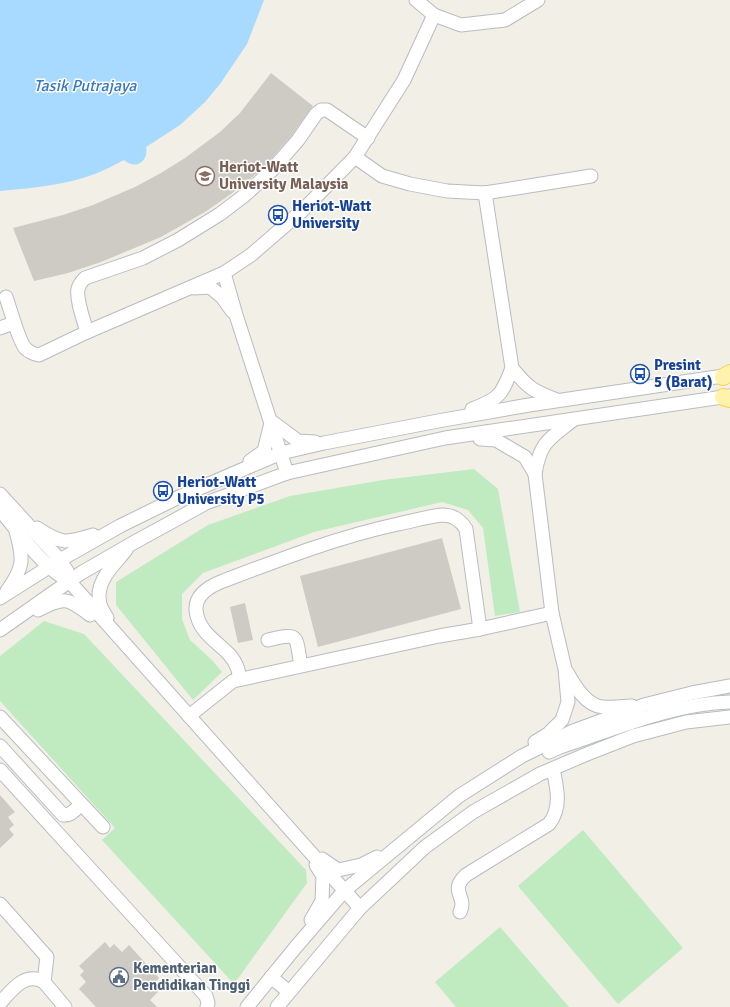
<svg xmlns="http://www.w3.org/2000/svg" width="730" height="1007" font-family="Signika,sans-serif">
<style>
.green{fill:#c0ebc0}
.water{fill:#a8d9ff}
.building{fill:#cecbc4}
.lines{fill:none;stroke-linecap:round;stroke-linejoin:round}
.minor-casing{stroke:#b8bcc1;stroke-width:15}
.major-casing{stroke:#ffcf51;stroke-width:18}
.minor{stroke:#fff;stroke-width:13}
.major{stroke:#fff2ad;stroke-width:16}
.labels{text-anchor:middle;stroke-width:3;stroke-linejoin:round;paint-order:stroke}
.education-label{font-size:15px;font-weight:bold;fill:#785e54;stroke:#fff;text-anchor:start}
.transit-label{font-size:15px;font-weight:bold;fill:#164399;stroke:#fff;text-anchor:start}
.service-label{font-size:15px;font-weight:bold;fill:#4e5e75;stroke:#fff;text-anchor:start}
.water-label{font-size:16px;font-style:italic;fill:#3878be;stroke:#fff}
</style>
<rect width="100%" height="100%" fill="#f1efe6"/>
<g class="green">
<path d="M474,469l24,20 22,123 -25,4 -12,-88 -15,-18 -26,-8 -128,30 -111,41 -21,21v25l8,21 22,20 10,12 -29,28 -77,-95v-23l92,-57 82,-29 93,-16z"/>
<path d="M44,621l40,13 222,236 1,13 -73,101 -132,-144 13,-12 -115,-127v-45z"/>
<path d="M583,830l100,118 -65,56 -100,-118z"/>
<path d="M500,927l69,80h-113l-21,-25z"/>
</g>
<path class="water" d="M0,0h264l-17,44 -27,40 -15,18 -25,23 -34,22c3,15 -11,23 -22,13 -10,5 -19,10 -29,14 -30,11 -63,14 -95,17z"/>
<g class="building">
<path d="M271,73l42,33 -21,29 -25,29 -11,10 -25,20 -26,18 -44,25 -60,25 -33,11 -34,8 -21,-53 50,-13 30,-10 42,-18 26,-14 24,-15 35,-26 20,-19z"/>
<path d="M442,538l19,71 -143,38 -18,-71z"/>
<path d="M245,603l8,37 -15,3 -8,-36z"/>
<path d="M0,795l15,17 -7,5 6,8 -5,4 5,6 -14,13z"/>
<path d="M105,942l5,6 4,-4 8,8 7,-7 30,33 -7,7 6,7 -8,8 7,7h-61l-17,-18 7,-7 -6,-7 4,-4 -5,-5z"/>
</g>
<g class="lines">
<g class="minor-casing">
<g id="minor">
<path d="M416,0l18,15 27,10 44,-5 33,-20"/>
<path d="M355,157l27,19 28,8 37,7 38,2 106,-17"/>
<path d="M224,273l12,42 51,158"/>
<path d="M194,288l16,-1 12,10 10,14"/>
<path d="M6,297c4,11 12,42 19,51 4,4 9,6 14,7l48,-23 137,-59 27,-18 52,-45 52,-53 49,-77 30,-65"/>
<path d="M0,328l14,-5"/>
<path d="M87,332c-3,-11 -11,-32 -9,-43 1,-5 4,-8 7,-11l58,-20 35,-18 42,-26 25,-19 26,-24 27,-31 18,-26 5,-4h6l41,28"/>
<path d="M512,368c16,20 21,23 45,32"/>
<path d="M472,409c28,-10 30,-15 40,-41l-27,-175"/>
<path d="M271,421l27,20 17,1"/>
<path d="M480,439l16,1 29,17 10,17"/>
<path d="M250,461l14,-10 7,-28"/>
<path d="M0,494l60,66 7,11 2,10"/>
<path d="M0,510c20,23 42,57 69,71l291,327"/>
<path d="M37,528c25,16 28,16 56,7"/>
<path d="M7,591c17,-24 17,-31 9,-60"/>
<path d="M0,598l60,-38 60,-34 59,-29 102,-44 43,-10 114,-22 91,-16 201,-30"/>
<path d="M38,610c26,-13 29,-13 52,5"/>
<path d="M107,618c-2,-4 -6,-9 -7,-14 -6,-22 14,-39 26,-54"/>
<path d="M0,630l81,-57 52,-30 73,-40 81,-30 158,-35 285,-42"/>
<path d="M268,640c33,-8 27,-4 33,25"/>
<path d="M567,672c7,13 19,34 36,35 9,1 19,-1 29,-1"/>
<path d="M239,679c0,-3 0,-8 -2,-12 -8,-22 -38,-28 -41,-57 -1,-16 14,-24 27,-29 58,-22 115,-44 175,-57 15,-3 31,-8 45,-9 11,0 18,6 23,14l14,100"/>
<path d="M189,716l44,-35 206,-45 41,-7 72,-16"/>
<path d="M0,717l103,110"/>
<path d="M535,742l13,-8 14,-14 6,-18 -3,-33 -13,-56 -17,-139c5,-32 14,-35 38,-54"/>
<path d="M0,746l63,69c8,1 13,-6 18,-11"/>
<path d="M549,752l11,-5c55,-18 111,-43 170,-45"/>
<path d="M0,770l206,226 2,7 -1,4"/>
<path d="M322,859l16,11 23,-5 16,-8"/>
<path d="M0,904l47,53 -3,25"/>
<path d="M460,912c8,-16 -12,-20 6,-37l83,-51c13,-16 8,-37 4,-55"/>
<path d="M311,920l11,-19 1,-25 -7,-11"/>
<path d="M271,977l18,15"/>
<path d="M0,1003c12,-13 25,-32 44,-21l21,25"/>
<path d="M247,1007l48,-59 49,-57 115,-95 63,-40 51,-25 71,-26 48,-12 38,-7"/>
<path d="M277,1007l83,-99 65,-61 48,-35 67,-38 47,-20 46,-18 53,-14 44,-5"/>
</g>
</g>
<g class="major-casing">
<g id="major">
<path d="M723,377l7,-4"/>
<path d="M723,397l7,2"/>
</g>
</g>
<use href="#minor" class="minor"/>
<use href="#major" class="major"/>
</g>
<defs>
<g id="university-ring" transform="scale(1)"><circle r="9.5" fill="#fff" stroke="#8d6e63" stroke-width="1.5"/><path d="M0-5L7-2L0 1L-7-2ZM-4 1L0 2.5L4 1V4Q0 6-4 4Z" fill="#8d6e63"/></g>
<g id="bus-ring" transform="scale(1)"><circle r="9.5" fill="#fff" stroke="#1a4fb4" stroke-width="1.5"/><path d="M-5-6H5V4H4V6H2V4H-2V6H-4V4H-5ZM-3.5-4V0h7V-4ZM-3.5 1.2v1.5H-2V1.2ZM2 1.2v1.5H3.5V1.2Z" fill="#1a4fb4"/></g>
<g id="civic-ring" transform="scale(1)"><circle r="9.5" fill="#fff" stroke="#5c6f8a" stroke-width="1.5"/><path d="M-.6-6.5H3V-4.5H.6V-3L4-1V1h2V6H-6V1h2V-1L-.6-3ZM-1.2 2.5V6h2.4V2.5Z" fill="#5c6f8a"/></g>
</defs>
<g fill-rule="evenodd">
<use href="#university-ring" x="205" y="176"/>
<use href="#bus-ring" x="278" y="215"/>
<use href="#bus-ring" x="640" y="374"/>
<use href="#bus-ring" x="163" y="491"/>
<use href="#civic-ring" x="119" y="977"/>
</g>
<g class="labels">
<g class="education-label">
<text x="219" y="172">Heriot-Watt<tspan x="219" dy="17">University Malaysia</tspan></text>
</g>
<g class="transit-label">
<text x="292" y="211">Heriot-Watt<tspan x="292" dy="17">University</tspan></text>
<text x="654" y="370">Presint<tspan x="654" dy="17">5 (Barat)</tspan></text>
<text x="177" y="487">Heriot-Watt<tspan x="177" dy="17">University P5</tspan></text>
</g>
<g class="service-label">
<text x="133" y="973">Kementerian<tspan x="133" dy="17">Pendidikan Tinggi</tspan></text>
</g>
<g class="water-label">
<text x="85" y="91">Tasik Putrajaya</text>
</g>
</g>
</svg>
